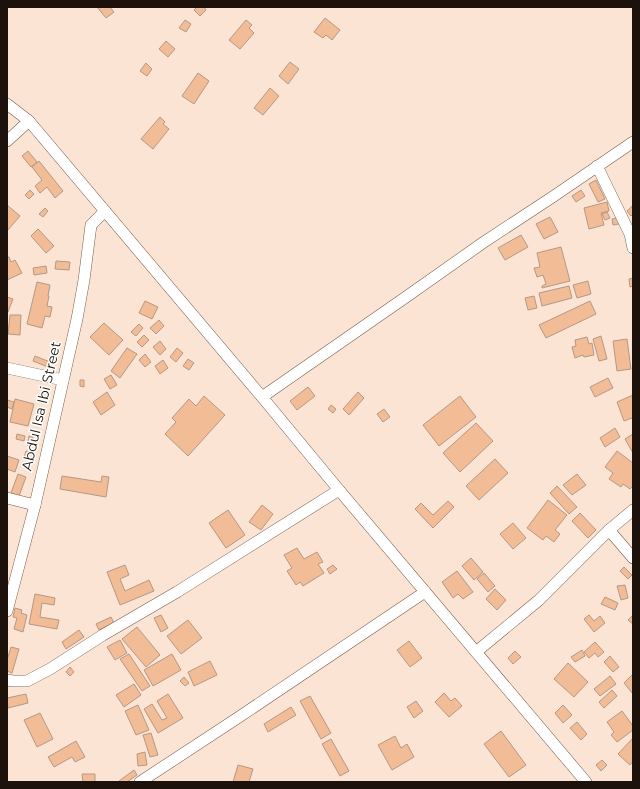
<svg xmlns="http://www.w3.org/2000/svg" width="640" height="789" font-family="Montserrat,sans-serif">
<style>
.building{fill:#f2bc97;stroke:#b49885}
.lines{fill:none;stroke-linecap:round;stroke-linejoin:round}
.minor-casing{stroke:#765c4b;stroke-width:12}
.minor{stroke:#fff;stroke-width:11}
.labels{text-anchor:middle;stroke-width:3;stroke-linejoin:round;paint-order:stroke}
.street-label{font-size:14px;fill:#1c120b;stroke:#fff}
</style>
<rect width="100%" height="100%" fill="#fce4d4"/>
<g class="building">
<path d="M97,7h13l4,5 -8,6z"/>
<path d="M197,7h7l2,3 -6,6 -6,-6z"/>
<path d="M325,18l15,12 -8,10 -6,-5 -3,3 -9,-6z"/>
<path d="M185,20l6,4 -5,8 -7,-4z"/>
<path d="M246,20l6,5 -3,3 5,5 -14,16 -11,-9z"/>
<path d="M166,41l9,8 -7,8 -9,-8z"/>
<path d="M290,62l9,7 -11,15 -9,-8z"/>
<path d="M146,63l6,6 -5,7 -7,-5z"/>
<path d="M198,73l11,8 -15,23 -12,-8z"/>
<path d="M270,88l9,8 -16,19 -9,-7z"/>
<path d="M160,117l5,5 -2,2 6,5 -16,20 -12,-10z"/>
<path d="M28,151l9,11 -6,5 -9,-11z"/>
<path d="M39,161l24,30 -8,7 -8,-11 -7,6 -5,-7 7,-6 -10,-13z"/>
<path d="M596,180l9,19 -7,3 -9,-18z"/>
<path d="M30,190l4,4 -5,5 -4,-4z"/>
<path d="M581,190l4,6 -9,6 -4,-6z"/>
<path d="M607,202l2,9 -8,2 3,12 -15,4 -5,-21z"/>
<path d="M7,205l13,11 -13,15z"/>
<path d="M633,205v9l-2,2 -4,-5z"/>
<path d="M45,208l3,3 -5,6 -4,-3z"/>
<path d="M607,212l3,6 -5,2 -3,-6z"/>
<path d="M550,217l8,15 -14,7 -8,-15z"/>
<path d="M618,218l1,6 -6,1 -1,-6z"/>
<path d="M38,229l16,17 -8,7 -15,-17z"/>
<path d="M521,235l7,12 -23,13 -7,-12z"/>
<path d="M561,247l9,34 -28,7v-2l4,-2 -3,-9 -6,2 -3,-9 6,-1 -3,-14z"/>
<path d="M7,257h2l2,5 4,-2 7,13 -15,7z"/>
<path d="M56,261l14,1 -1,8 -14,-1z"/>
<path d="M46,266l1,7 -13,2 -1,-7z"/>
<path d="M633,278v8l-3,1 -1,-8z"/>
<path d="M588,281l3,13 -14,4 -4,-13z"/>
<path d="M37,282l13,3 -2,11h1l-2,10 5,1 -2,10 -5,-1 -3,12 -15,-4z"/>
<path d="M569,286l3,12 -30,8 -3,-13z"/>
<path d="M534,296l3,12 -9,2 -3,-12z"/>
<path d="M7,297l6,2 -5,13h-1z"/>
<path d="M145,301l13,6 -6,12 -13,-6z"/>
<path d="M590,301l6,13 -50,24 -7,-13z"/>
<path d="M10,315h11l-1,20 -12,-1z"/>
<path d="M159,320l5,6 -8,8 -6,-6z"/>
<path d="M104,323l19,17 -14,15 -19,-18z"/>
<path d="M139,324l4,4 -7,8 -5,-4z"/>
<path d="M144,335l5,5 -7,7 -5,-5z"/>
<path d="M601,336l6,23 -8,2 -6,-22z"/>
<path d="M587,337l2,7 3,-1 2,12 -10,2 -1,-2 -8,3 -3,-11 4,-1 -1,-6z"/>
<path d="M627,339l4,30 -14,2 -4,-30z"/>
<path d="M160,341l6,8 -6,6 -7,-8z"/>
<path d="M127,348l10,6 -17,24 -9,-7z"/>
<path d="M177,348l6,5 -7,9 -6,-5z"/>
<path d="M145,354l6,8 -6,5 -6,-7z"/>
<path d="M35,356l15,6 -2,5 -15,-6z"/>
<path d="M188,359l6,4 -5,7 -6,-4z"/>
<path d="M163,360l5,8 -8,6 -5,-8z"/>
<path d="M111,375l6,10 -7,4 -6,-10z"/>
<path d="M608,378l5,10 -18,9 -5,-10z"/>
<path d="M80,380h4v7l-4,-1z"/>
<path d="M308,387l7,9 -18,14 -7,-9z"/>
<path d="M107,392l8,13 -14,10 -8,-13z"/>
<path d="M358,392l6,6 -15,17 -6,-6z"/>
<path d="M633,395v26l-1,-3 -8,3 -7,-19z"/>
<path d="M204,396l21,19 -37,41 -23,-22 11,-12 -4,-4 17,-19 7,7z"/>
<path d="M460,396l16,21 -37,29 -16,-21z"/>
<path d="M15,399l19,5 -6,22 -18,-4z"/>
<path d="M7,400l7,2 -2,7 -5,-2z"/>
<path d="M331,405l5,4 -3,4 -5,-4z"/>
<path d="M384,409l6,8 -7,5 -6,-8z"/>
<path d="M476,423l17,18 -33,31 -17,-19z"/>
<path d="M615,428l5,9 -15,10 -5,-9z"/>
<path d="M17,434l8,2 -1,5 -8,-2z"/>
<path d="M633,434v19l-8,-14z"/>
<path d="M29,436l4,1 -2,9 -4,-1z"/>
<path d="M26,451l4,1 -2,7 -4,-1z"/>
<path d="M617,451l16,12v23l-3,3 -7,-5 -2,3 -12,-8 4,-6 -8,-6z"/>
<path d="M7,456l12,4 -4,12 -8,-3z"/>
<path d="M495,459l13,14 -29,27 -13,-14z"/>
<path d="M18,474l8,3 -7,19 -8,-3z"/>
<path d="M577,474l9,11 -14,10 -9,-10z"/>
<path d="M62,476l39,6 1,-6 7,1 -3,20 -46,-8z"/>
<path d="M557,486l20,21 -8,7 -19,-21z"/>
<path d="M548,500l19,15 -12,15 5,4 -6,8 -8,-6 -3,4 -16,-12z"/>
<path d="M448,501l6,6 -21,21 -18,-19 6,-6 12,12z"/>
<path d="M262,505l11,9 -12,16 -12,-8z"/>
<path d="M228,510l17,25 -19,13 -17,-25z"/>
<path d="M580,513l16,17 -8,8 -16,-17z"/>
<path d="M513,523l13,15 -13,11 -13,-15z"/>
<path d="M297,548l7,11 13,-7 6,10 -5,2 6,9 -21,13 -3,-4 -4,3 -9,-14 5,-3 -8,-13z"/>
<path d="M471,558l12,14 -9,8 -12,-14z"/>
<path d="M125,565l4,10 -9,4 5,12 24,-11 5,11 -34,14 -13,-33z"/>
<path d="M333,565l4,4 -7,5 -3,-5z"/>
<path d="M624,567l8,8 -4,4 -8,-8z"/>
<path d="M457,571l16,21 -10,7 -5,-5 -5,4 -11,-16z"/>
<path d="M484,573l11,13 -7,6 -11,-13z"/>
<path d="M625,585l3,13 -7,2 -4,-14z"/>
<path d="M495,589l11,11 -9,10 -11,-11z"/>
<path d="M35,594l20,4 -1,7 -12,-2 -2,14 19,3 -2,9 -28,-5z"/>
<path d="M605,597l13,6 -3,7 -14,-6z"/>
<path d="M15,608l7,2 -1,3 6,2 -4,17 -9,-3 3,-11 -4,-1z"/>
<path d="M161,615l7,13 -7,4 -7,-14z"/>
<path d="M589,615l5,6 6,-5 5,7 -11,9 -10,-13z"/>
<path d="M633,615v9l-5,-4z"/>
<path d="M111,617l3,6 -15,7 -3,-6z"/>
<path d="M188,620l14,18 -21,16 -14,-18z"/>
<path d="M137,627l23,28 -14,12 -24,-28z"/>
<path d="M79,630l5,7 -18,12 -4,-7z"/>
<path d="M120,640l7,13 -12,7 -8,-13z"/>
<path d="M409,641l13,17 -12,9 -13,-17z"/>
<path d="M595,642l9,10 -6,5 -3,-4 -6,5 -5,-6z"/>
<path d="M11,647l8,2 -7,24 -5,-2v-11z"/>
<path d="M582,650l3,6 -10,6 -4,-5z"/>
<path d="M515,651l6,6 -8,7 -5,-6z"/>
<path d="M129,654l21,32 -8,5 -22,-32z"/>
<path d="M172,654l9,16 -28,16 -9,-16z"/>
<path d="M610,656l9,11 -6,5 -9,-10z"/>
<path d="M210,661l7,14 -23,11 -6,-14z"/>
<path d="M568,663l20,19 -14,15 -20,-18z"/>
<path d="M70,667l4,5 -4,4 -4,-4z"/>
<path d="M633,674v20l-9,-11z"/>
<path d="M610,676l6,8 -16,12 -6,-7z"/>
<path d="M184,677l5,6 -4,3 -5,-5z"/>
<path d="M134,684l7,11 -17,12 -8,-12z"/>
<path d="M612,690l5,6 -13,12 -5,-6z"/>
<path d="M444,693l7,8 4,-3 7,8 -13,11 -14,-15z"/>
<path d="M26,694l2,9 -20,5 -1,-10z"/>
<path d="M168,694l15,24 -25,15 -14,-24 8,-5 10,16 5,-2 -10,-17z"/>
<path d="M310,696l21,37 -10,6 -21,-38z"/>
<path d="M416,701l7,10 -9,7 -7,-11z"/>
<path d="M138,705l11,25 -13,5 -11,-24z"/>
<path d="M563,705l9,10 -9,8 -8,-10z"/>
<path d="M291,707l5,8 -28,17 -4,-8z"/>
<path d="M622,711l11,15v4l-16,12 -6,-7 3,-3 -7,-10z"/>
<path d="M40,713l13,26 -16,8 -13,-27z"/>
<path d="M577,722l10,12 -6,6 -11,-12z"/>
<path d="M501,731l25,34 -17,12 -25,-33z"/>
<path d="M151,733l7,22 -8,2 -7,-22z"/>
<path d="M395,736l6,12 6,-4 7,13 -22,13 -14,-25z"/>
<path d="M633,738v23l-3,4 -12,-11z"/>
<path d="M331,739l18,32 -9,5 -18,-32z"/>
<path d="M76,741l9,16 -10,5 -3,-5 -18,10 -6,-10z"/>
<path d="M145,752l2,13 -9,1 -1,-12z"/>
<path d="M602,760l5,5 -6,6 -5,-6z"/>
<path d="M238,765l15,4 -4,13h-16z"/>
<path d="M134,770l3,5 -10,7h-6l-2,-1z"/>
<path d="M82,774h13v8h-12z"/>
</g>
<g class="lines">
<g class="minor-casing">
<g id="minor">
<path d="M7,104l22,17 233,276 77,93 247,292"/>
<path d="M7,141l22,-20"/>
<path d="M597,166l33,68 3,14"/>
<path d="M7,368l56,12"/>
<path d="M262,397l144,-100 78,-55 70,-46 79,-54"/>
<path d="M7,498l28,7"/>
<path d="M609,530l24,28"/>
<path d="M7,611l28,-106 42,-186 7,-39 7,-55 14,-14"/>
<path d="M476,652l63,-52 70,-70 24,-20"/>
<path d="M7,680l6,1h14l23,-12 53,-34 74,-43 162,-102"/>
<path d="M140,782l96,-63 189,-127"/>
</g>
</g>
<use href="#minor" class="minor"/>
</g>
<g class="labels">
<g class="street-label">
<text transform="translate(41 406) rotate(-77)" y="5">Abdul Isa Ibi Street</text>
</g>
</g>
<rect width="640" height="789" fill="none" stroke="#1c120b" stroke-width="16"/>
</svg>
